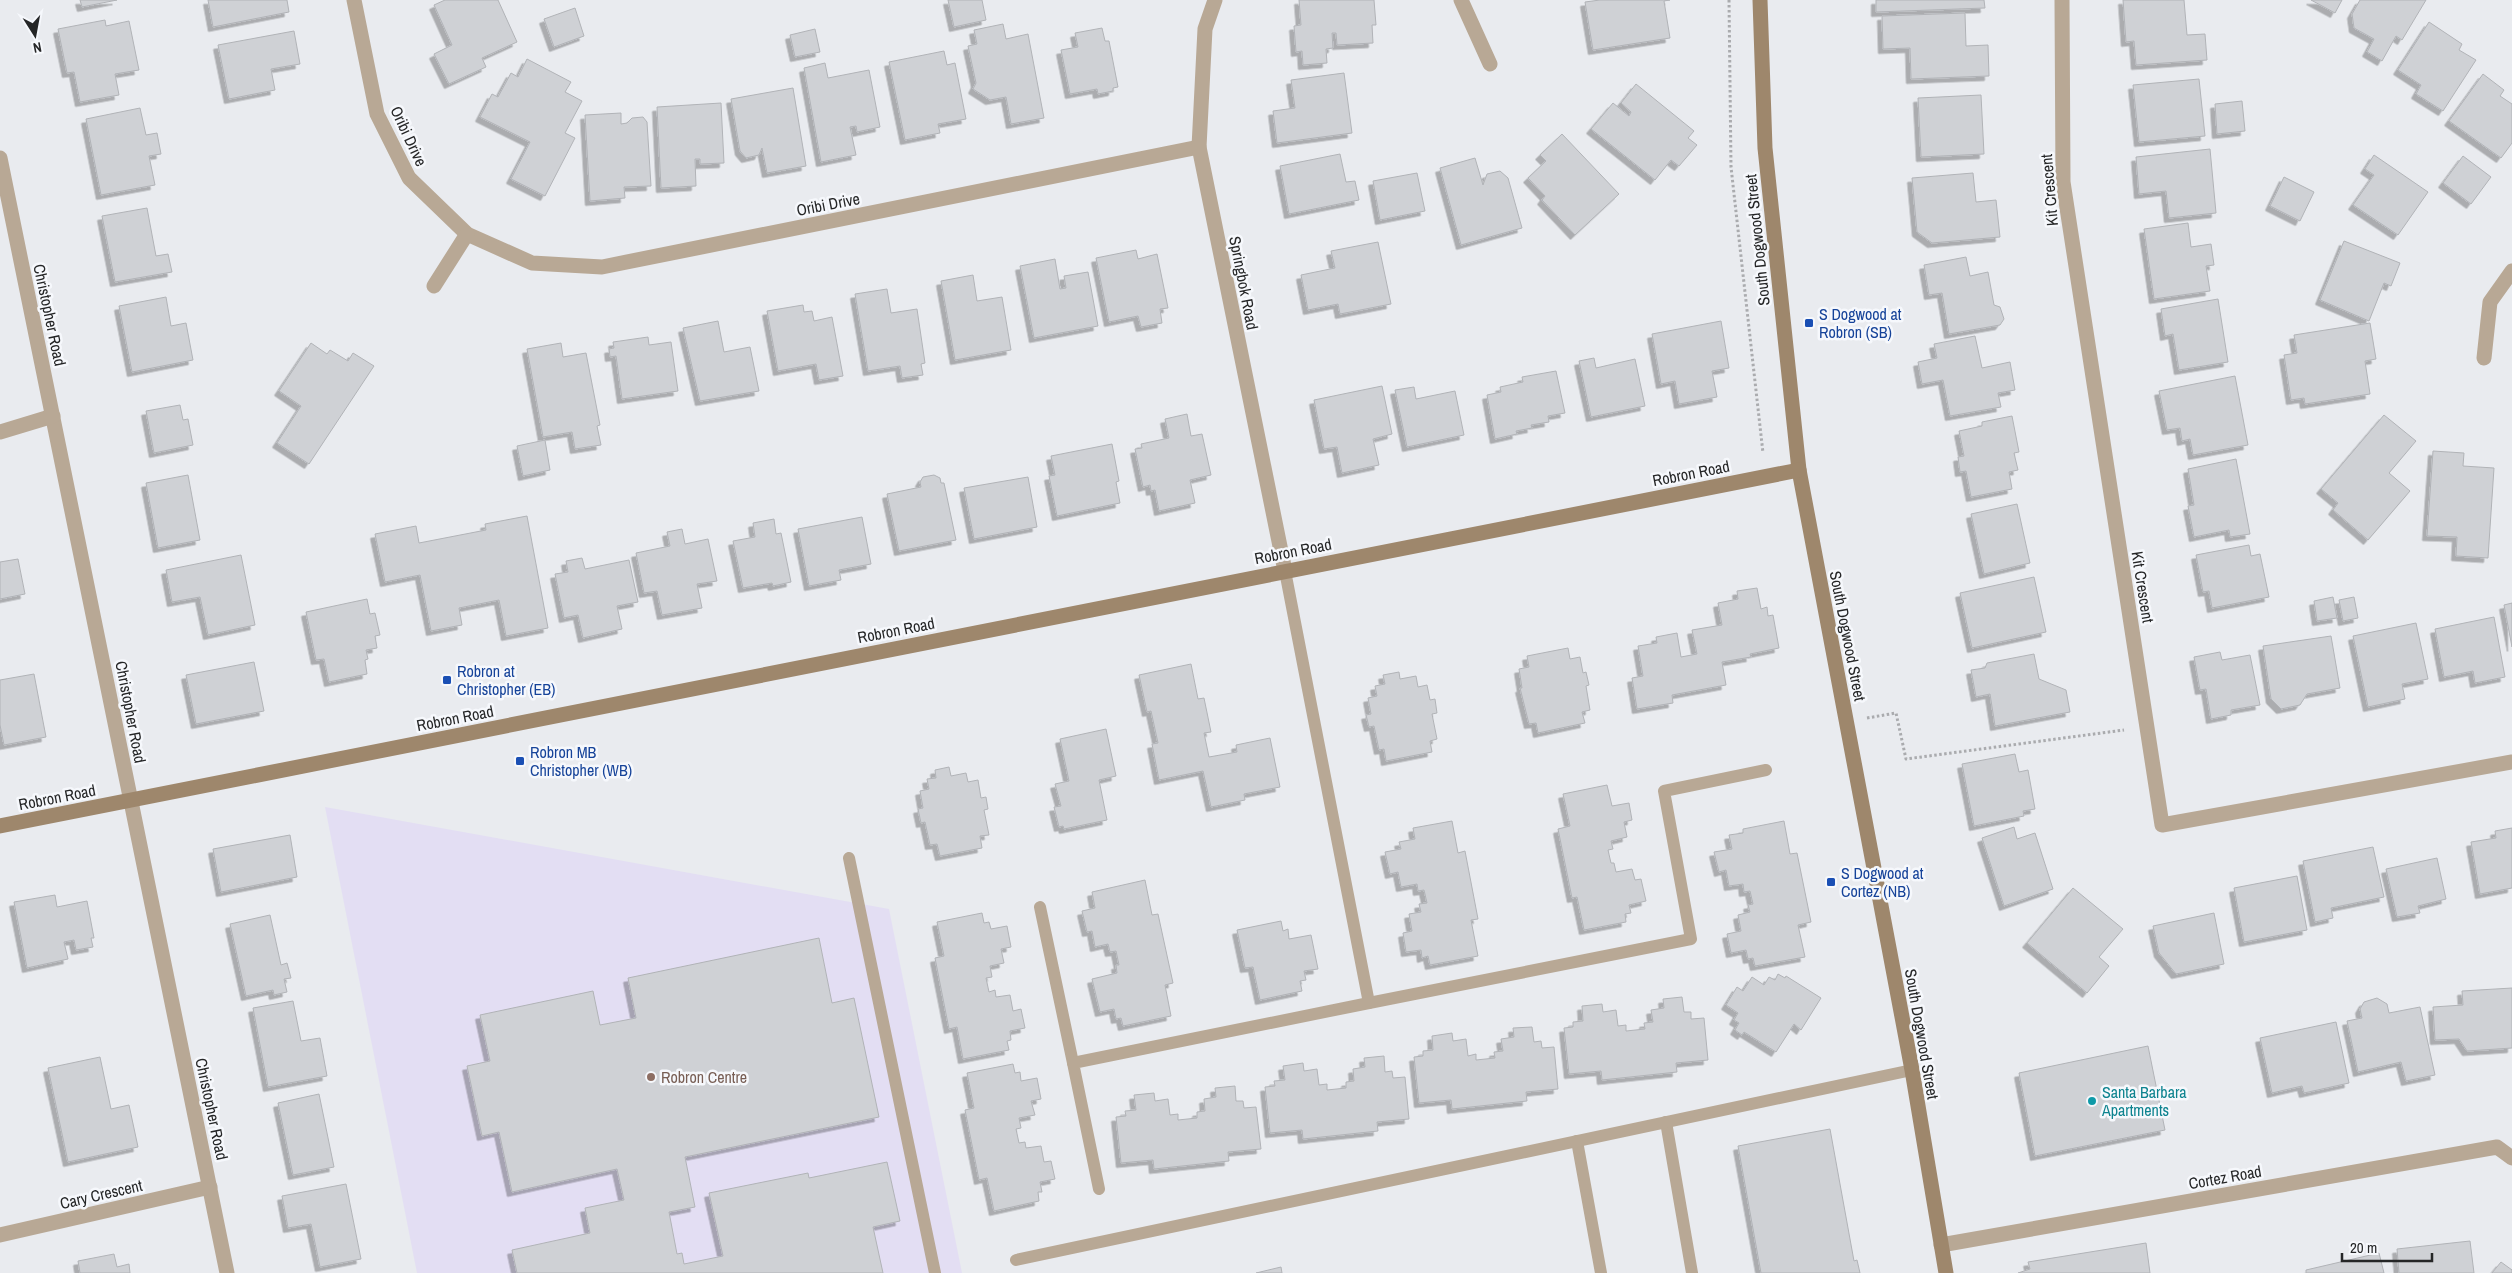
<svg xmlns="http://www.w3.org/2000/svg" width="2512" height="1273" font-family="'Archivo Narrow',sans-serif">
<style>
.education{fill:#e3def3}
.building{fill:#cfd1d5;stroke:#b1b3b7;filter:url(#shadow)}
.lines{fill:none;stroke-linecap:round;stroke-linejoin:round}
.path{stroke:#aaabae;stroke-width:3;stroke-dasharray:2.5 2.5;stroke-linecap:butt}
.lane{stroke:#b8a895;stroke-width:12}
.street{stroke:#b8a895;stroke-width:15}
.secondary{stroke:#9e876c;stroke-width:15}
.transit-dot{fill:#1a4fb4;stroke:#f6f8fc;stroke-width:2}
.education-dot{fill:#8d6e63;stroke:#f6f8fc;stroke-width:2}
.culture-dot{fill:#0f9aa8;stroke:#f6f8fc;stroke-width:2}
.labels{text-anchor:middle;stroke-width:5;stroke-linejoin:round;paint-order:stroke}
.street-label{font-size:16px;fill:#252627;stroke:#f6f8fc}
.transit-label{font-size:16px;fill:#164399;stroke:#f6f8fc;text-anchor:start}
.education-label{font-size:16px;fill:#785e54;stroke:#f6f8fc;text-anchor:start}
.culture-label{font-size:16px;fill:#0d838f;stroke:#f6f8fc;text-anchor:start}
</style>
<defs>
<filter id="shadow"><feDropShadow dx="-4.5" dy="4.5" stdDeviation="0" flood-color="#0004"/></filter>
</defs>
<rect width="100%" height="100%" fill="#e9ebef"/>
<path class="education" d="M325,807l564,102 73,364h-545z"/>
<g class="building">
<path d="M80,0h37l-35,7z"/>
<path d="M208,0h79l2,12 -76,15z"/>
<path d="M445,0h53l19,42 -35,16 4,9 -37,17 -15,-30 18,-9 -18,-40z"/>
<path d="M948,0h34l4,20 -32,7z"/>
<path d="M1299,0h75l2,25h-4l1,18 -36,2 -1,-12h-4l1,15 -7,1 1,14 -24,2 -1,-14 -6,1 -2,-26 7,-1z"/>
<path d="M1600,0h70l-6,1 6,37 -77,12 -8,-48z"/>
<path d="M1876,0h108l1,8 -109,4z"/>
<path d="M2123,0h61l3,35 18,-1 2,26 -71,5 -2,-24 -8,1z"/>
<path d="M2311,0h31l-7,13z"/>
<path d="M2360,0h66l-24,40 -6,-4 -14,25 -15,-9 7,-13 -20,-11 -2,-14z"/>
<path d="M575,8l9,28 -30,11 -10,-28z"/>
<path d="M1965,13l1,33 22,-1 1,31 -78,3 -1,-31 -27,1 -1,-33z"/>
<path d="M105,20l1,6 23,-5 10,49 -24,4 4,21 -39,7 -6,-30 -7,1 -9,-44z"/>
<path d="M2429,22l33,22 -3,6 17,10 -33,51 -27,-17 5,-9 -23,-15z"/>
<path d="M1003,24l3,15 22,-5 16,84 -33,6 -5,-27 -16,3 -17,-11 3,-6 -8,-37 9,-2 -3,-14z"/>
<path d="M1102,28l3,13h4l9,46 -5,1v3l-15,3 -1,-5 -27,5 -9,-44 17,-3 -3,-14z"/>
<path d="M815,29l5,23 -25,5 -5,-22z"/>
<path d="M294,31l6,33 -29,5 4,21 -46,9 -11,-54z"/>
<path d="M944,51l3,14 8,-2 11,56 -28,5 2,9 -35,7 -16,-78z"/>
<path d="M527,59l44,23 -6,10 17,9 -17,32 10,5 -30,58 -34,-17 19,-37 -50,-25 12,-23 6,3 13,-24 7,4z"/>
<path d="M825,63l3,15 41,-8 11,57 -23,5 -1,-6 -6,1 6,28 -35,7 -17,-94z"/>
<path d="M1344,73l8,60 -75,10 -4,-32 22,-3 -4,-28z"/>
<path d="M2483,74l21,16 -4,6 12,8v39l-11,15 -52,-37z"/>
<path d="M2199,79l6,57 -66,6 -6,-57z"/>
<path d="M1636,84l58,47 -6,7 9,7 -18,21 -8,-6 -16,20 -64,-51 22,-26 16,13 2,-4 -10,-9z"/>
<path d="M793,88l13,78 -39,7 -5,-25 -3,7 -13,3 -6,-7 -9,-52z"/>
<path d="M1981,95l3,59 -63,3 -3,-59z"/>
<path d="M2242,101l3,30 -28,3 -2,-30z"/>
<path d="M721,103l3,60 -24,1v-5h-5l1,27 -35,2 -4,-81z"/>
<path d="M140,108l6,27 11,-2 4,21 -12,2 6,29 -54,10 -15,-76z"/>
<path d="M621,113v11l6,-1 5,-5 11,-1 4,5 4,64 -27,1 1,11 -35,3 -5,-86z"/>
<path d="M1562,134l57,60 -44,41 -33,-35 3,-4 -17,-18 18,-17 -6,-6z"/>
<path d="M2210,149l6,64 -47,5 -3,-27 -27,3 -3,-37z"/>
<path d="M1340,154l6,28 9,-1 4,19 -70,14 -9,-48z"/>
<path d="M2374,155l54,37 -30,43 -45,-30 21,-30 -9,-6z"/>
<path d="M2463,156l28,21 -20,27 -28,-21z"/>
<path d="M1475,158l8,27 4,-11 13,-3 8,7 14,50 -61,17 -21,-77z"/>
<path d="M1417,173l8,38 -45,9 -7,-39z"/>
<path d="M1973,173l3,29 20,-2 4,37 -68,6 -15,-11 -5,-54z"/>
<path d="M2284,177l30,15 -14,29 -30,-15z"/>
<path d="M147,208l9,48 12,-2 4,18 -57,10 -13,-66z"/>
<path d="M2188,223l3,24 20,-3 3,21 -8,1 4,25 -56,8 -10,-70z"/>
<path d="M2344,241l56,22 -9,23 -7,-3 -15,38 -49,-21z"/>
<path d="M1378,242l13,62 -51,10 -2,-10 -30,6 -7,-35 34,-7 -4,-17z"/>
<path d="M1136,250l2,9 19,-5 11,54 -8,1 2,14 -21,4 -3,-11 -29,6 -13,-64z"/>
<path d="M1966,257l4,19 18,-4 6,33 6,2 4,12 -4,6 -51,9 -7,-41 -13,2 -5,-30z"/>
<path d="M1055,259l5,30 6,-1 -2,-12 24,-4 10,54 -64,12 -14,-72z"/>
<path d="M973,275l4,26 25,-4 9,53 -56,10 -14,-79z"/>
<path d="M887,289l4,24 26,-4 8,54 -4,1 2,11 -21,3 -2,-12 -32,5 -13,-77z"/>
<path d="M166,297l5,29 15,-3 7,37 -61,12 -13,-66z"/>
<path d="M2218,299l10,63 -49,8 -6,-36 -8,2 -4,-27z"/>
<path d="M803,305l1,7 8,-1 2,10 18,-4 11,59 -24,4 -3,-16 -38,7 -11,-60z"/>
<path d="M718,321l6,31 26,-5 9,44 -59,10 -17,-73z"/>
<path d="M1721,321l8,47 -17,3 5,26 -38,7 -4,-23 -14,3 -9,-50z"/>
<path d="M2370,323l6,36 -11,2 5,33 -65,10 -1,-6 -13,2 -7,-45 13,-2 -3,-18z"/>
<path d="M1975,336l7,32 28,-6 5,28 -17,3 3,14 -51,9 -7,-36 -21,4 -4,-22 19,-4 -3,-14z"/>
<path d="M648,337l1,8 22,-3 7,49 -56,8 -6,-43 -6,1 -1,-8 5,-1 -1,-6z"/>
<path d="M311,343l16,11 3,-4 18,11 5,-8 21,13 -65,98 -32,-21 24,-37 -22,-15z"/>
<path d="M561,343l2,14 23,-4 14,72 -3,1 4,19 -26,4 -3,-17 -29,5 -16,-88z"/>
<path d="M1594,358l2,10 39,-9 10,47 -54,11 -12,-56z"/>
<path d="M1556,371l9,42 -17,3 1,6 -18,3 1,3 -16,3 1,3 -22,5 -8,-44 14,-3 -1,-5 23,-5 -1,-5z"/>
<path d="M2235,376l13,69 -55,10 -3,-16 -8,2 -2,-13 -13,2 -8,-39z"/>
<path d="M1382,386l10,48 -19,5 6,26 -37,8 -5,-26 -13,2 -10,-49z"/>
<path d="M1414,387l2,12 39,-8 9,44 -57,12 -12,-57z"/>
<path d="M180,405l3,15 5,-1 5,26 -39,8 -8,-42z"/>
<path d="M1187,414l4,22 11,-2 9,41 -21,5 5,23 -36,8 -4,-21 -4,1 -1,-6 -7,2 -8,-38 7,-1 -1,-4 28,-6 -4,-19z"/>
<path d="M2384,415l32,26 -27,32 21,18 -42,49 -35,-30 5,-7 -17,-14z"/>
<path d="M2012,416l7,36 -5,1 4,17 -9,2 3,17 -41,8 -5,-26 -6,1 -2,-15 6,-1 -5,-25 23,-5v-4z"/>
<path d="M545,440l5,30 -27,6 -6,-30z"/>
<path d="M1112,444l7,37 -3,1 4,21 -63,13 -8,-40 6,-1 -4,-19z"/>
<path d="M2433,451l31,2 -1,13 31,2 -6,90 -32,-2 1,-19 -30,-1z"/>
<path d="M2236,459l14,75 -20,3 -1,-7 -35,7 -6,-31 6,-1 -6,-36z"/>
<path d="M188,475l12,65 -42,8 -12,-65z"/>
<path d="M934,475l6,3 1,5h3l12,57 -57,11 -12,-57 34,-7 -1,-5 3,-5z"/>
<path d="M1028,477l9,50 -63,12 -10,-51z"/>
<path d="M2017,504l13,59 -46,11 -13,-60z"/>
<path d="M527,516l21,112 -42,8 -7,-36 -40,8 3,17 -31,6 -11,-56 -35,7 -10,-48 41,-8 3,17 67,-13 -1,-6z"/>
<path d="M862,517l9,47 -32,6 2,10 -32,6 -11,-57z"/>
<path d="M774,519l2,15 5,-1 10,49 -18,4 -1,-3 -29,5 -10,-47 22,-4 -2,-14z"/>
<path d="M682,529l3,15 23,-5 9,42 -20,3 5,24 -40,7 -5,-24 -13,2 -8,-40 34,-7 -3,-14z"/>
<path d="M2249,545l2,11 9,-2 9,43 -57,11 -3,-17 -6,1 -7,-37z"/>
<path d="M241,555l14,70 -47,10 -8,-38 -28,5 -6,-32z"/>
<path d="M582,558l3,11 44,-9 9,42 -21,4 5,23 -39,9 -5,-23 -14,3 -9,-44 13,-2 -2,-11z"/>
<path d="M18,559l7,35 -25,5v-37z"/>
<path d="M2034,577l12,55 -74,16 -12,-55z"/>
<path d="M1757,588l4,21 6,-2 1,9 5,-1 6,33 -29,6 1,3 -29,5 4,23 -54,10 1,8 -36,6 -5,-31 11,-2 -5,-30 19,-3 -1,-6 21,-4 4,24 16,-3 -5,-24 30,-5 -4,-22 20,-4 -1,-8z"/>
<path d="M2333,597l4,21 -20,3 -3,-20z"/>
<path d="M2354,597l4,21 -15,3 -4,-21z"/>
<path d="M367,599l3,15 5,-1 5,22 -5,1 2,12 -11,2 2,9 -3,1 2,14 -38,8 -5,-23 -8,1 -10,-48z"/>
<path d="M2512,603v44l-8,-42z"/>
<path d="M2494,617l11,60 -30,6 -2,-12 -29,6 -9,-48z"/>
<path d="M2416,623l12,56 -26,5 3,15 -37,8 -15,-71z"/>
<path d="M2331,636l9,52 -33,6 -7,11 -19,4 -10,-10 -8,-53z"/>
<path d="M1568,648l2,11 10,-2 3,16 3,-1 3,13 -3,1 4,24 -8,2 3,11 -47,10 -2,-10 -7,1 -9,-36h2l-3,-19 10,-2 -2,-11z"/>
<path d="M2220,652l2,8 28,-5 10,50 -29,5v5l-20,4 -5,-30 -6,1 -6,-33z"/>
<path d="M2034,654l5,25 27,11 4,22 -75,14 -5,-32 -14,3 -5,-27 14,-2 2,-5z"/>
<path d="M254,662l10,49 -68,13 -10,-49z"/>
<path d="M1191,664l7,35 6,-1 7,34 -7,1 5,24 28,-5 -1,-7 34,-7 10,49 -36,7 1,6 -34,7 -8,-36 -44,9 -7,-36 6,-1 -7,-32 -4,1 -8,-37z"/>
<path d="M1399,672l1,7 16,-3 2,11 9,-2 3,15 5,-1 2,14 -5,1 5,25 -7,2 2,11 -46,9 -2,-12 -5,1 -5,-24 -5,1 -3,-12 5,-1 -3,-16 9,-2 -2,-10 10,-2 -2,-9z"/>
<path d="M34,674l12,63 -42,8 -4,-20v-45z"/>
<path d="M1106,729l10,47 -17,4 8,40 -43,9 -1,-3 -4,1 -5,-20 7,-1 -6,-22 14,-3 -9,-42z"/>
<path d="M2015,754l4,18 9,-2 7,39 -12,2 1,5 -50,10 -12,-62z"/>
<path d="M949,767l2,9 15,-3 2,9 10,-2 3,18 5,-1 2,12 -4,1 5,25 -9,1 2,12 -42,8 -3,-12 -7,1 -5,-23 -4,1 -3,-14 5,-1 -3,-17 9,-2 -2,-10 9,-1 -1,-8z"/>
<path d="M1607,785l5,21 17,-3 3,17 -8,2 3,15 -16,4 2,8 -5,1 3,13h3l2,9 16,-3 3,11 6,-1 5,22 -17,4 2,8 -6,1 1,8 -42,8 -7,-33 -5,1 -14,-69 12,-3 -7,-32z"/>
<path d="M1452,821l6,32 7,-2 13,68 -7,1 7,36 -48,9 -2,-9 -6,2 -1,-8 -15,2 -3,-19 9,-2 -3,-17 12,-2 -2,-8 8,-1 -3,-13 -6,1 -1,-7 -16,3 -3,-15 -8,2 -5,-22 16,-3 -2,-7 16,-3 -2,-11z"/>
<path d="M1784,821l6,33 7,-1 14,69 -13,3 7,32 -50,9 -2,-8 -5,1 -2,-9 -15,3 -4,-19 14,-3 -3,-16 12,-3 -2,-7 5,-1 -3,-13 -6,1 -1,-8 -14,2 -3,-16 -7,2 -5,-20 18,-3 -3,-14 14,-2v-4z"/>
<path d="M2014,827l3,12 18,-6 18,56 -49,17 -22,-68z"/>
<path d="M2512,828v60l-32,6 -9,-52 25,-4 -1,-7z"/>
<path d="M290,835l7,42 -76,15 -8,-43z"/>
<path d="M2373,847l11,50 -53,11 2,10 -18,4 -12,-61z"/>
<path d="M2437,858l9,41 -28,7 2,7 -23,4 -11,-48z"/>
<path d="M2297,876l10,54 -63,12 -10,-54z"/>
<path d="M1145,880l7,35 6,-1 15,69 -8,2 6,31 -48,10 -2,-8 -5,1 -2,-10 -14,3 -8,-33 25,-6 -1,-8h3l-3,-14 -6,1 -2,-8 -13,3 -3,-16 -5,1 -5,-21 13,-3 -3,-16z"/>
<path d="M2073,888l50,41 -24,28 10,9 -22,27 -60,-50z"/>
<path d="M55,895l2,12 30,-6 7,37h-3l2,9 -17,3 -2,-10 -10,2 4,17 -41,9 -13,-66z"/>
<path d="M982,913l2,10 5,-1 2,7 16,-3 4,21 -10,2 3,14 -14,3 2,11 -6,1 3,14 6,-2 1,7 14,-2 3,16 8,-2 4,19 -15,3 1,9 -4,1 2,9 -46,9 -6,-32 -8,2 -14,-71 9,-2 -7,-34z"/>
<path d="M2214,913l10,51 -48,10 -17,-21 -6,-27z"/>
<path d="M270,915l11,50 6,-2 4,15 -7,1 3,13 -13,3 -1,-5 -27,6 -16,-72z"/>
<path d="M1281,921l2,10 5,-2 1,10 22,-4 7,34 -14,2 2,9 -6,1 2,10 -42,9 -7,-33 -8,1 -8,-38z"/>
<path d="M819,938l13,65 22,-5 25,119 -194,40 10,50 -26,5 8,42 5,-1 2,11 39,-8 -14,-63 99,-20 1,5 78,-16 13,59 -27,6 10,46h-366l-5,-23 78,-17 -5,-25 39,-8 -7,-31 -105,23 -13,-60 -17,4 -15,-70 23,-5 -10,-46 113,-24 7,34 36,-7 -8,-40z"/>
<path d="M1778,974l7,4 1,-2 35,22 -20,32 -7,-6 -18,28 -32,-20 -2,3 -7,-5 4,-7 -5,-3 4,-7 -12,-8 11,-18 6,4 9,-14 12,8 5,-8 6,3z"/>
<path d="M2512,988v60l-45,3 -8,-12 -24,1 -2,-33 30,-2 -1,-14z"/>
<path d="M1682,997l2,15h7v7l13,-1 4,42 -32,3 1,9 -75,8 -1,-9 -32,3 -5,-46 9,-1v-5l10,-1 -1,-15 20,-2 1,8 13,-2 2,16 8,-1v6l19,-2 -1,-6 9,-1 -2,-12 13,-2 -1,-9z"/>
<path d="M2377,998l10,6 2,9 31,-6 15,68 -29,6 -5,-19 -43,10 -11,-51 15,-3 -2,-9 4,-7z"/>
<path d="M293,1001l8,40 19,-3 7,38 -59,11 -15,-79z"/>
<path d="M2336,1022l13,61 -45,10 -2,-7 -30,7 -12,-55z"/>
<path d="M1532,1027l2,15 7,-1 1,7 12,-1 4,42 -32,3 1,9 -75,8 -1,-9 -32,3 -5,-46 9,-1v-5l10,-1 -1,-14 20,-3 1,8 13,-2 2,17 8,-2v6l19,-2 -1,-6 9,-1 -2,-12 13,-2 -1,-9z"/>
<path d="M2148,1046l17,84 -130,26 -16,-83z"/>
<path d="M1384,1056l1,16 7,-1 1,7 12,-1 4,42 -32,3 1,9 -75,8 -1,-9 -32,3 -5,-46 10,-1 -1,-5 11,-1 -2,-14 20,-3 1,8 13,-2 2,16 8,-1v6l19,-2v-6l8,-1 -1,-12 12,-2 -1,-9z"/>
<path d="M100,1057l11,52 18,-4 9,42 -70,15 -20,-94z"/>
<path d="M1013,1064l2,9 5,-1 1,9 16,-3 4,21 -10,2 4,14 -16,3 2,10 -5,1 3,14 6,-1 1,6 15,-2 3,16 7,-1 4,18 -15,3 2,10h-4l1,9 -45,10 -7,-33 -8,2 -14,-70 9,-2 -7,-35z"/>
<path d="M1235,1086l1,15h7l1,7 12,-1 5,42 -33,3 1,9 -75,8 -1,-9 -32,3 -5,-46 10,-1 -1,-5 11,-1 -2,-15 20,-2 1,8 13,-2 2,16 8,-1v6l19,-2v-6l8,-1 -1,-12 12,-2 -1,-9z"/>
<path d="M319,1094l15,73 -41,8 -15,-72z"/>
<path d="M1830,1129l24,132 3,-1 3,13h-99l-23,-127z"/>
<path d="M346,1184l15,75 -41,8 -9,-43 -23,4 -6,-32z"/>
<path d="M2470,1241l4,32h-75l-2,-24z"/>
<path d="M2146,1243l4,30h-132l12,-4 -2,-7z"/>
<path d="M2379,1253l5,20h-78v-3z"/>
<path d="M114,1254l3,13 12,-3 1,9h-50l-2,-12z"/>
<path d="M2501,1262l11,8v3h-20z"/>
<path d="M1281,1267l1,6h-26z"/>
</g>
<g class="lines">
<g class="path">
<path d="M1729,0l2,167 32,286"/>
<path d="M1867,718l29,-5 10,46 218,-29"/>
</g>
<g class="lane">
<path d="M849,858l86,415"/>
<path d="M1040,907l33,156"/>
<path d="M1369,1003l322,-64 -27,-148 102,-21"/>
<path d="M1666,1122l26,151"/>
<path d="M1577,1141l24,132"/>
<path d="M1099,1189l-26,-126 296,-60 -84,-432"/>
<path d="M1016,1260l896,-190"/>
</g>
<g class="street">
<path d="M354,0l23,114 32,64 58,56 65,29 70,4 597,-120"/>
<path d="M1215,0l-10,29 -6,118 86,424"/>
<path d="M1461,0l29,64"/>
<path d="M2062,0l1,182 99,643 350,-63"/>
<path d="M0,158l227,1115"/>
<path d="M434,286l33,-52"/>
<path d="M2484,358l6,-56 22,-31"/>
<path d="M0,432l53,-16"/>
<path d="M0,1235l210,-48"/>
<path d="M1941,1245l556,-98 15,11"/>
</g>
<g class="secondary">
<path d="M1760,0l5,148 34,322 113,600 34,203"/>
<path d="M0,826l1799,-356"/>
</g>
</g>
<g class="transit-dot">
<rect x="1804" y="318" width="10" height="10" rx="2.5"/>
<rect x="442" y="675" width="10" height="10" rx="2.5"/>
<rect x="515" y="756" width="10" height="10" rx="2.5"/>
<rect x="1826" y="877" width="10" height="10" rx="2.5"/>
</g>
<circle class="education-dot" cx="651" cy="1077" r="5"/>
<circle class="culture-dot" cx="2092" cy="1101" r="5"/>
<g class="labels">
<g class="street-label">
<text transform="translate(409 136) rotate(65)" y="6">Oribi Drive</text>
<text transform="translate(2049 190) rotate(-95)" y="6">Kit Crescent</text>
<text transform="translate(828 204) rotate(-11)" y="6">Oribi Drive</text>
<text transform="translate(1757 240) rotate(-96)" y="6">South Dogwood Street</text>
<text transform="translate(1244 283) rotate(79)" y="6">Springbok Road</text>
<text transform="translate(50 315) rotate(78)" y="6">Christopher Road</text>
<text transform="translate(1691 473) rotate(-11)" y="6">Robron Road</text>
<text transform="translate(1293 551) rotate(-11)" y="6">Robron Road</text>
<text transform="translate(2143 587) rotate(81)" y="6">Kit Crescent</text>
<text transform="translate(896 630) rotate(-11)" y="6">Robron Road</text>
<text transform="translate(1848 636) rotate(79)" y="6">South Dogwood Street</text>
<text transform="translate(131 712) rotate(79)" y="6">Christopher Road</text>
<text transform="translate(455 718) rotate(-11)" y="6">Robron Road</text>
<text transform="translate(57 797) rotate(-11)" y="6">Robron Road</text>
<text transform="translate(1922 1034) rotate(80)" y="6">South Dogwood Street</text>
<text transform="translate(212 1109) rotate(78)" y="6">Christopher Road</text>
<text transform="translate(2225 1177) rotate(-10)" y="6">Cortez Road</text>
<text transform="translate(101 1194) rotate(-13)" y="6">Cary Crescent</text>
</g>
<g class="transit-label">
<text x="1819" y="320">S Dogwood at<tspan x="1819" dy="18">Robron (SB)</tspan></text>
<text x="457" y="677">Robron at<tspan x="457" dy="18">Christopher (EB)</tspan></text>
<text x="530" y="758">Robron MB<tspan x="530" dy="18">Christopher (WB)</tspan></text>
<text x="1841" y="879">S Dogwood at<tspan x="1841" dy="18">Cortez (NB)</tspan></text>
</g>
<g class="education-label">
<text x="661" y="1083">Robron Centre</text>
</g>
<g class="culture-label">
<text x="2102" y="1098">Santa Barbara<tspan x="2102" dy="18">Apartments</tspan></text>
</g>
</g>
<g transform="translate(35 35) rotate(169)" stroke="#f6f8fc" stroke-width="4" paint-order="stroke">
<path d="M0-4L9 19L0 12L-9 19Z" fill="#252627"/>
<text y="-8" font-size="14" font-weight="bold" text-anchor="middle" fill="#252627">N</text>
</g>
<path d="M2342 1253v8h90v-8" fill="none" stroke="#252627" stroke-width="2.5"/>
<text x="2350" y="1253" font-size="15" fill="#252627" stroke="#f6f8fc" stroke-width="4" paint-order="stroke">20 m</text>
</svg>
